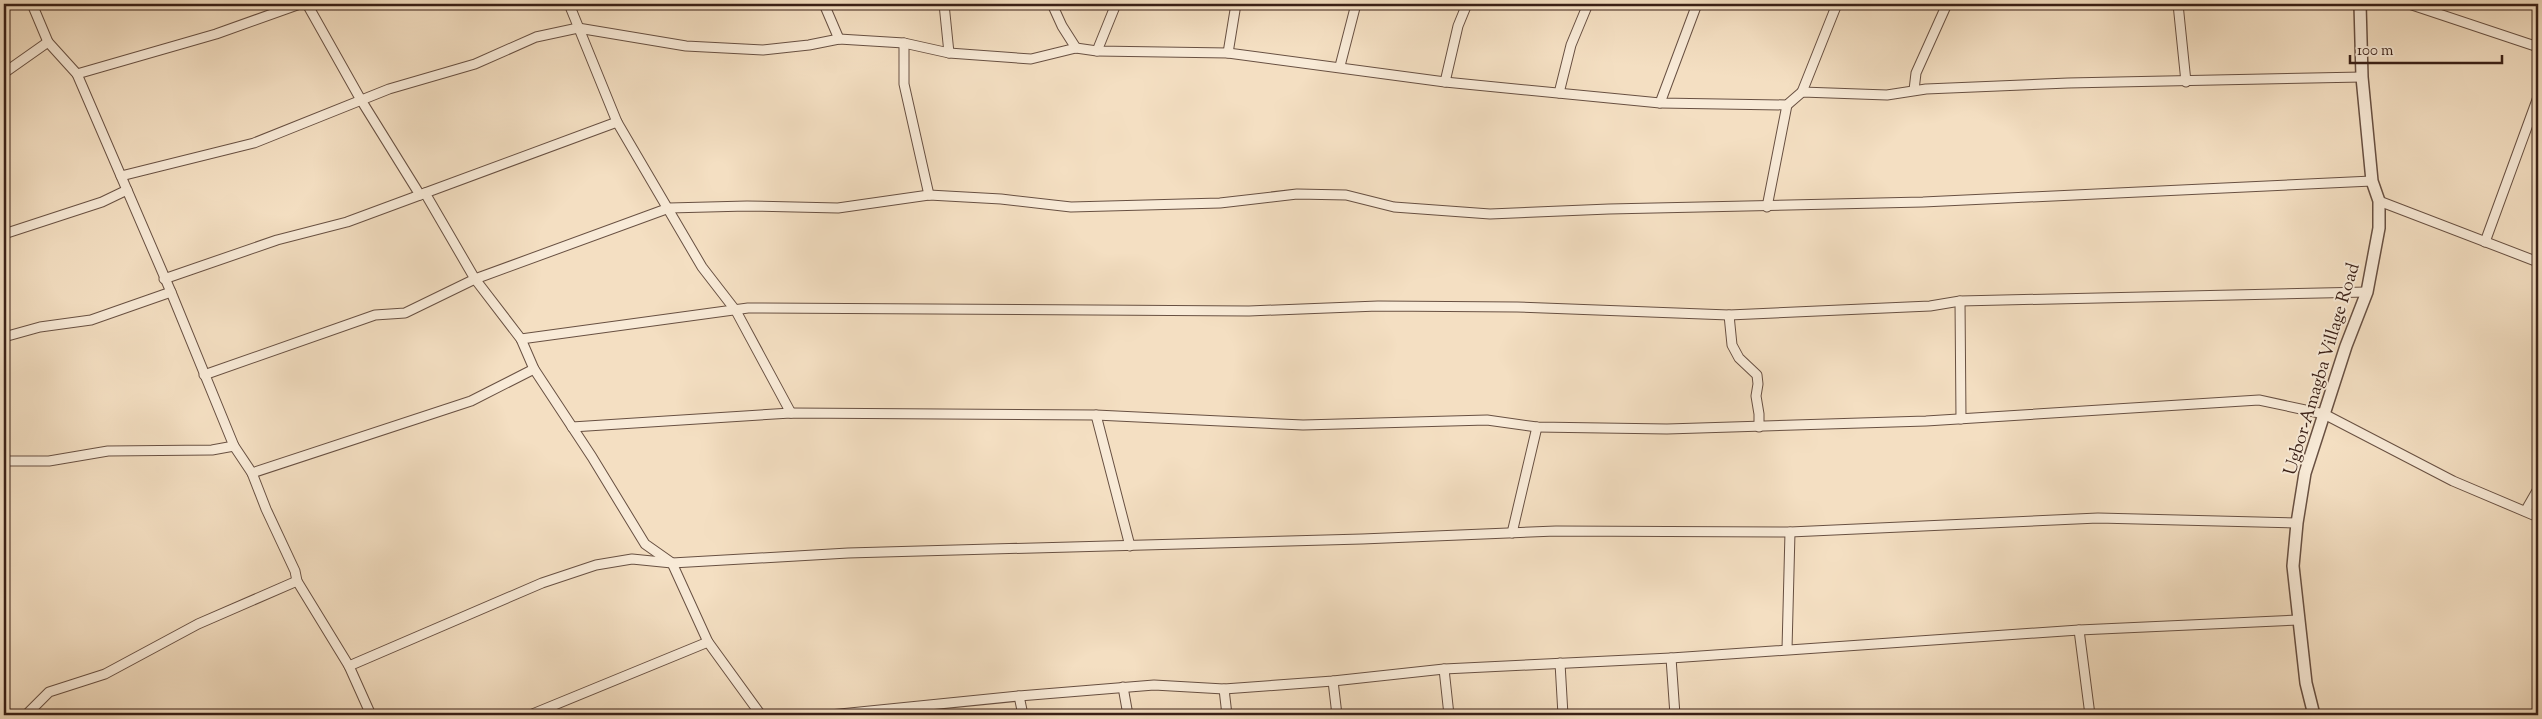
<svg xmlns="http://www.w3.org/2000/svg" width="2542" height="719" font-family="'Sorts Mill Goudy',serif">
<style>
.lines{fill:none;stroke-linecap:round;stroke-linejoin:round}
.minor-casing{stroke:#685042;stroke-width:11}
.tertiary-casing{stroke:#685042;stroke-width:14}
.minor{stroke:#f8ead7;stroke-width:9}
.tertiary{stroke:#f8ead7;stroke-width:11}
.labels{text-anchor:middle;stroke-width:4;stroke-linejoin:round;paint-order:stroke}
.street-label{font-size:18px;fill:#3a2017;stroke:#f8ead7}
</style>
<rect width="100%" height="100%" fill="#f4dfc2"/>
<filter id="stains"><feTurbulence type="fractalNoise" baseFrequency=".004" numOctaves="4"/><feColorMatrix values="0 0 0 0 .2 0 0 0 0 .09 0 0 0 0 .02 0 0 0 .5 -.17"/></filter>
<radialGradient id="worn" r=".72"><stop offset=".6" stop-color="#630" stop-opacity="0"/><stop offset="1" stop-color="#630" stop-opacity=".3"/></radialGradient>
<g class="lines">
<g class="minor-casing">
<g id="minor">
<path d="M32,4l16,38 29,32 94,218 63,154 18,27 14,36 29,62 2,10 52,85 22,49"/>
<path d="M307,4l54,96 59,95 5,-2 50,86 46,60 13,30 58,88 53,87 27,19 36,79 53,73"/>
<path d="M569,4l48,118 85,145 34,44 55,102"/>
<path d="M824,4l15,35"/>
<path d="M944,4l5,49"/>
<path d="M1052,4l10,22 14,22"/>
<path d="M2178,4l8,78"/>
<path d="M2409,4l129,43"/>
<path d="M904,43v41l25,111"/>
<path d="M1097,51l19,-47"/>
<path d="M1228,53l8,-49"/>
<path d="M1340,66l16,-62"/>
<path d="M4,73l44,-31"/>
<path d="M77,74l139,-40 84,-30"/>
<path d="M1445,82l13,-56 9,-22"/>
<path d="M1914,90l2,-17 31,-69"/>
<path d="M1802,92l35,-88"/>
<path d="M1559,93l12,-48 17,-41"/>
<path d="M1660,103l37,-99"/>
<path d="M121,176l133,-33 135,-54 86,-25 61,-27 42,-9 108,18 77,4 46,-5 30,-6 65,4 45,10 82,6 45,-11 21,3 131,2 217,29 164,16 51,5 127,2 15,-13 85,3 39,-6 142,-6 294,-6"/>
<path d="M425,193l192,-71"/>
<path d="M2379,201l159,61"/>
<path d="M1767,207l20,-102"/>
<path d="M4,234l98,-32 25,-12"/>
<path d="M2485,242l53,-145"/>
<path d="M164,279l113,-39 70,-18 73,-27"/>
<path d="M1960,301l1,118"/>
<path d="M1729,315l3,30 7,13 18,17 1,9 -2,12 3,18v13"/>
<path d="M4,337l36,-10 51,-7 80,-28"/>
<path d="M521,339l227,-31 501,3 129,-5 139,1 212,8 201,-9 30,-5 407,-9"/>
<path d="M204,375l171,-60 30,-2 70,-34 194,-71 78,-2 91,2 91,-13 72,4 70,8 149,-4 77,-9 49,1 48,12 96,7 119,-5 314,-7 449,-21"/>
<path d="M1096,415l34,131"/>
<path d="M572,427l219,-14 305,2 207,10 184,-5 50,7 130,2 259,-8 333,-21 65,14 129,67 85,36"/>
<path d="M4,461h45l59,-10 104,-1 22,-4"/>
<path d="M252,473l219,-72 63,-32"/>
<path d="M2526,510l12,-21"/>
<path d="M1512,533l25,-106"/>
<path d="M2079,630l11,85"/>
<path d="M1787,649l3,-117"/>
<path d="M1671,658l4,57"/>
<path d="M1560,663l3,52"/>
<path d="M349,666l193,-83 54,-18 36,-6 40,4 176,-10 514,-14 194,-8 234,1 308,-14 199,5v5"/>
<path d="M1444,669l5,46"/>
<path d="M1333,681l4,34"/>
<path d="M1123,687l5,28"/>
<path d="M1224,689l3,26"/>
<path d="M1019,696l4,19"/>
<path d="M26,715l23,-23 56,-18 93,-50 99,-43"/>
<path d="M530,715l178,-73"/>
<path d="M830,715l189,-19 135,-11 70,4 109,-8 111,-12 227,-11 408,-28 219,-10"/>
</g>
</g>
<g class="tertiary-casing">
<path id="tertiary" d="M2314,715l-8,-32 -13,-117 4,-43 8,-50 41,-127 21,-54 12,-64v-27l-7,-20 -10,-104 -2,-73"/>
</g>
<use href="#minor" class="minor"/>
<use href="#tertiary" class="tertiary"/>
</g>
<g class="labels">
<g class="street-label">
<text transform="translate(2321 369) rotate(-73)" y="6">Ugbor-Amagba Village Road</text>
</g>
</g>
<rect width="2542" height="719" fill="none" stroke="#f4dfc2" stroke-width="20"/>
<rect x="5" y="5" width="2532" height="709" fill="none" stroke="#3a2017" stroke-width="2.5"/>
<rect x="10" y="10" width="2522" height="699" fill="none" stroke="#3a2017"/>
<path d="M2350 55v8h152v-8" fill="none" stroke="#3a2017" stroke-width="2.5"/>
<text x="2357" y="55" font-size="15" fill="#3a2017" stroke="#f8ead7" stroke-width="4" paint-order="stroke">100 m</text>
<rect width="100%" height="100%" filter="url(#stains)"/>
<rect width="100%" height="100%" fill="url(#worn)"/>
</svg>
